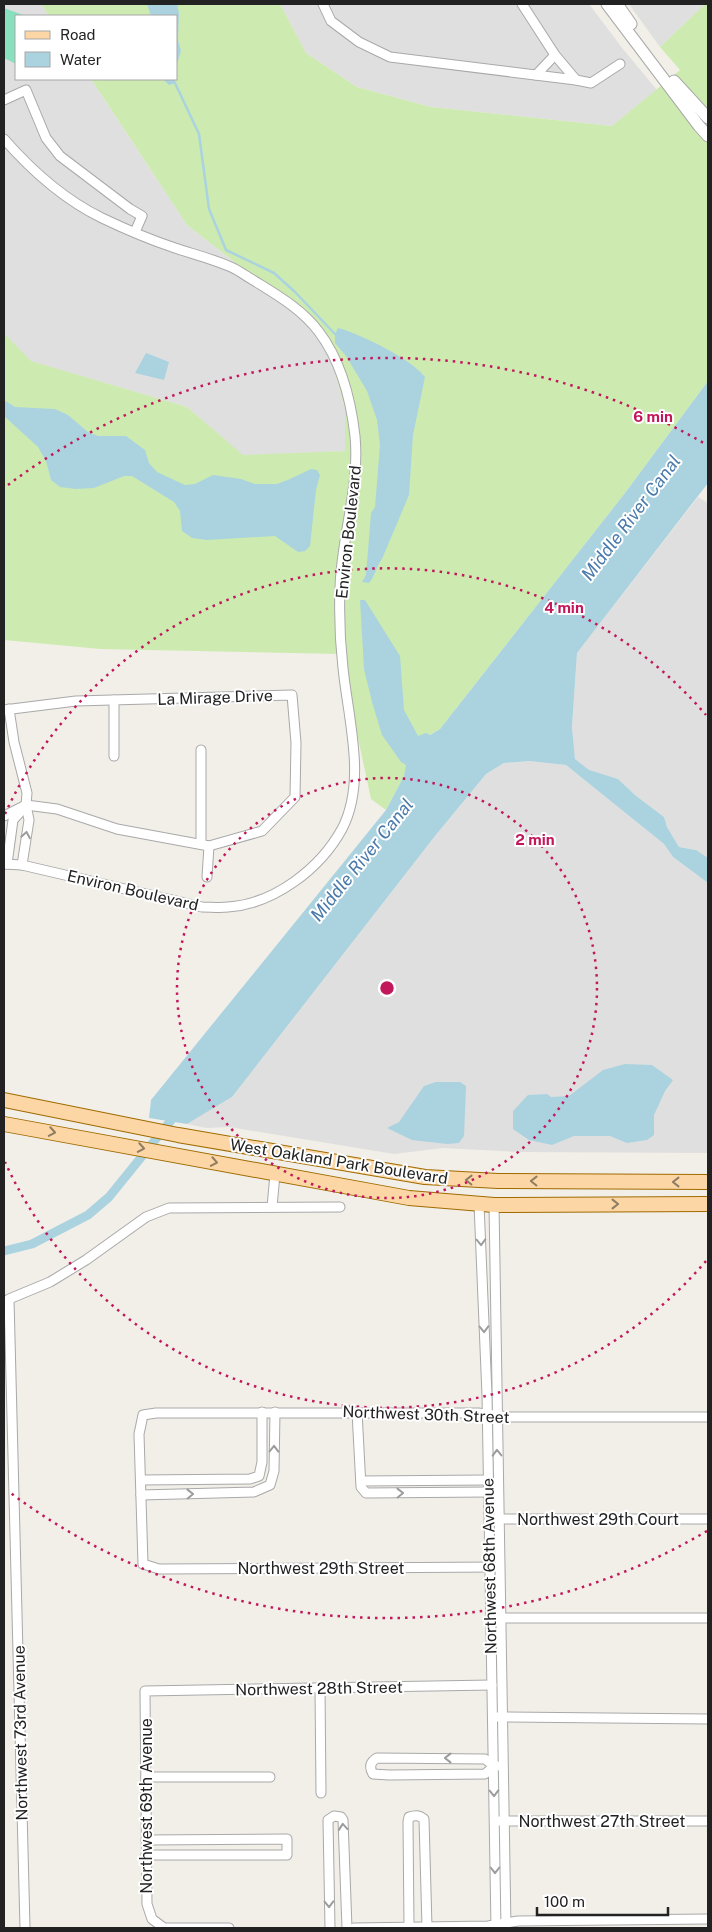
<svg xmlns="http://www.w3.org/2000/svg" width="712" height="1932" font-family="'Public Sans',sans-serif">
<style>
.residential{fill:#e0dfdf}
.grass{fill:#cdebb0}
.pitch{fill:#88e0be}
.water{fill:#aad3df}
.lines{fill:none;stroke-linecap:round;stroke-linejoin:round}
.stream{stroke:#aad3df;stroke-width:2.5}
.canal{stroke:#aad3df;stroke-width:9}
.minor-casing{stroke:#a9a9a9;stroke-width:11}
.tertiary-casing{stroke:#a9a9a9;stroke-width:13}
.primary-casing{stroke:#a06b00;stroke-width:16}
.minor{stroke:#fff;stroke-width:9}
.tertiary{stroke:#fff;stroke-width:11}
.primary{stroke:#fcd6a4;stroke-width:14}
.oneway{stroke:#9c9c9c}
.oneway2{stroke:#8f7c63}
.ring{fill:none;stroke:#c2185b;stroke-width:2.5;stroke-dasharray:2.5 5}
.labels{text-anchor:middle;stroke-width:4;stroke-linejoin:round;paint-order:stroke}
.street-label{font-size:16px;fill:#222;stroke:#fff}
.water-label{font-size:18px;font-style:italic;fill:#4a7aab;stroke:#fff}
.centre{fill:#c2185b;stroke:#fff;stroke-width:2.5}
.ring-label{font-size:15px;text-anchor:middle;font-weight:bold;fill:#c2185b;stroke:#fff;stroke-width:4;stroke-linejoin:round;paint-order:stroke}
</style>
<rect width="100%" height="100%" fill="#f2efe9"/>
<g class="residential">
<path d="M4,4h37l8,12h-33v63h75l96,146 136,106 22,77v43l-102,5 -56,-49 -157,-46 -26,-28z"/>
<path d="M280,4h309l34,45 34,41 -45,36 -181,-19 -74,-20 -51,-34z"/>
<path d="M629,4h76l-45,43z"/>
<path d="M698,497l10,6v356l-12,-9 -17,-3 -12,-20 -3,-10 -29,-22 -17,-16 -29,-8 -14,-12 -3,-32 5,-74z"/>
<path d="M529,761l37,4 98,79 9,13 35,26v270l-190,-1 -75,-4 -49,6 -165,-27 -23,1 -19,-4 45,-27 203,-261 51,-62 18,-11z"/>
</g>
<path class="grass" d="M41,4h239l26,49 51,34 74,20 181,19 68,-56 -20,-23 45,-43h3v377l-83,112 -185,236 -11,6 -22,30 -3,11 -18,34 -15,-11 -31,-145 -240,-5 -96,-9v-307l27,28 156,46 56,48 102,-4v-43l-22,-77 -136,-106 -96,-146h85v-63h-127z"/>
<path class="pitch" d="M4,8l22,8h-10v48l-12,-6z"/>
<g class="water">
<path d="M147,4h30l2,9 -1,27 3,11 -4,13 -2,19 -6,2 -6,-6h13v-63h-25z"/>
<path d="M338,328c23,6 73,31 87,49l-12,58 -4,60 -27,64c-6,8 -7,17 -13,24l-7,-1 4,-7 5,-62 4,-6 5,-62 -3,-25 -10,-29 -21,-35 -11,-13v-9z"/>
<path d="M146,353l23,9 -5,18 -29,-7z"/>
<path d="M708,381v102l-131,170 -5,74 3,32 14,11 29,9 17,16 29,22 3,10 12,20 17,3 12,8v25l-35,-26 -9,-13 -98,-79 -37,-4 -25,2 -18,11 -51,62 -203,261 -45,27 -38,-6 2,-18 235,-290 18,-34 2,-11 -5,-3 -19,-27 -10,-33 -8,-33 -4,-69h5l35,56 4,54 14,26 8,-3 4,2 10,-6 185,-236z"/>
<path d="M4,400l11,7 40,2 13,6 20,17 10,4h28l19,14 4,13 8,9 28,13 10,-1 18,-9 28,4 14,5h22l13,-5 21,-10 6,1 3,5 -4,15 -6,56 -5,5 -7,1 -23,-16 -68,4 -15,-2 -10,-7 -2,-20 -6,-9 -42,-26h-8l-30,12 -18,1 -16,-2 -9,-7 -5,-19 -8,-14 -34,-31z"/>
<path d="M625,1064l27,1 21,15 -8,11 -11,24v20l-7,5 -20,3 -17,-7h-36l-22,9 -23,-5 -16,-11v-18l15,-16 19,-1 4,3 18,-1 34,-26z"/>
<path d="M436,1082h24l6,4 -2,50 -5,7 -12,1 -35,-4 -25,-12 12,-6 25,-36z"/>
</g>
<g class="lines">
<path class="stream" d="M175,83l24,51 10,75 17,41 48,23 21,19 40,42"/>
<path class="canal" d="M4,1251l28,-7 56,-29 21,-18 68,-84"/>
<g class="minor-casing">
<g id="minor">
<path d="M323,4l8,17 28,21 31,15 186,23 15,3 29,-19"/>
<path d="M522,4l33,51 21,25"/>
<path d="M536,75l19,-20"/>
<path d="M4,100l22,-10 20,48 14,18 70,53 12,7 -7,16"/>
<path d="M4,139c28,32 59,60 98,79 23,11 49,22 73,30 18,6 38,11 56,19 7,3 15,9 22,13 24,15 49,29 66,52 22,29 32,69 36,104 5,52 -14,102 -15,152 -1,26 0,54 3,80 5,51 24,113 -1,161 -22,40 -68,75 -114,78 -8,1 -17,0 -26,0l-180,-42 -18,-1"/>
<path d="M9,709l5,33 13,51 -1,12 3,15 -7,45"/>
<path d="M4,710l72,-9 216,-6 4,48 -1,54 -33,34 -53,15 -92,-17 -60,-20 -31,-4 -22,11"/>
<path d="M114,756v-56"/>
<path d="M201,844v-94"/>
<path d="M7,864l6,-44 10,-11"/>
<path d="M207,877l2,-31"/>
<path d="M479,1204l8,191 9,533"/>
<path d="M494,1205l12,723"/>
<path d="M272,1207l3,-33"/>
<path d="M357,1412l4,75 5,6 122,-1"/>
<path d="M141,1480l109,-1 9,-3 3,-14v-50"/>
<path d="M361,1481l127,-1"/>
<path d="M141,1495l113,-3 16,-7 4,-14 1,-59"/>
<path d="M494,1519h214"/>
<path d="M499,1567l-340,2 -16,-5 -4,-130 4,-19 13,-2h322l31,4h199"/>
<path d="M496,1618h212"/>
<path d="M320,1688l1,105"/>
<path d="M497,1717l211,2"/>
<path d="M494,1766l-9,8 -96,1 -16,-1c-4,-7 -3,-12 4,-16l108,1 9,7h3"/>
<path d="M146,1777h124"/>
<path d="M499,1821h209"/>
<path d="M146,1840l141,-1v16h-141"/>
<path d="M409,1927l-1,-105 1,-5c7,-2 10,-2 15,2l3,108"/>
<path d="M25,1928l-16,-629 41,-17 36,-22 60,-43 23,-9 171,-1"/>
<path d="M229,1928h-65l-12,-9 -5,-15 -2,-213 347,-6"/>
<path d="M330,1928l-2,-108 6,-4 7,1 2,3 4,108"/>
<path d="M354,1928l134,-2 30,-5 190,-2"/>
</g>
</g>
<g class="tertiary-casing">
<g id="tertiary">
<path d="M607,4l92,122 9,10"/>
<path d="M617,4l14,20"/>
<path d="M674,81l34,37"/>
</g>
</g>
<g class="primary-casing">
<g id="primary">
<path d="M4,1100l174,35 247,42 73,4 210,1"/>
<path d="M4,1124l405,74 85,7 214,-1"/>
</g>
</g>
<use href="#minor" class="minor"/>
<use href="#tertiary" class="tertiary"/>
<use href="#primary" class="primary"/>
</g>
<defs><path id="oneway-chevron" d="M-2-3.5L2.5 0L-2 3.5" fill="none" stroke-width="1.6" stroke-linecap="round" stroke-linejoin="round" transform="scale(1.25)"/></defs>
<g class="oneway">
<use href="#oneway-chevron" transform="translate(26 835) rotate(-80)"/>
<use href="#oneway-chevron" transform="translate(481 1242) rotate(88)"/>
<use href="#oneway-chevron" transform="translate(484 1329) rotate(88)"/>
<use href="#oneway-chevron" transform="translate(274 1449) rotate(-89)"/>
<use href="#oneway-chevron" transform="translate(497 1453) rotate(-91)"/>
<use href="#oneway-chevron" transform="translate(400 1493) rotate(-1)"/>
<use href="#oneway-chevron" transform="translate(190 1494) rotate(-1)"/>
<use href="#oneway-chevron" transform="translate(448 1758) rotate(-180)"/>
<use href="#oneway-chevron" transform="translate(494 1793) rotate(89)"/>
<use href="#oneway-chevron" transform="translate(343 1827) rotate(-95)"/>
<use href="#oneway-chevron" transform="translate(495 1870) rotate(90)"/>
<use href="#oneway-chevron" transform="translate(329 1904) rotate(89)"/>
</g>
<g class="oneway2">
<use href="#oneway-chevron" transform="translate(52 1132) rotate(10)"/>
<use href="#oneway-chevron" transform="translate(141 1148) rotate(10)"/>
<use href="#oneway-chevron" transform="translate(214 1162) rotate(11)"/>
<use href="#oneway-chevron" transform="translate(469 1180) rotate(-179)"/>
<use href="#oneway-chevron" transform="translate(534 1181) rotate(-179)"/>
<use href="#oneway-chevron" transform="translate(676 1182) rotate(180)"/>
<use href="#oneway-chevron" transform="translate(615 1204)"/>
</g>
<g class="ring">
<circle cx="387" cy="988" r="210"/>
<path d="M706 1261A420 420 0 0 1 5 1162M5 814A420 420 0 0 1 706 715"/>
<path d="M707 1531A630 630 0 0 1 8 1491M8 485A630 630 0 0 1 707 445"/>
</g>
<g class="labels">
<g class="street-label">
<text transform="translate(348 532) rotate(-84)" y="6">Environ Boulevard</text>
<text transform="translate(215 697) rotate(-2)" y="6">La Mirage Drive</text>
<text transform="translate(133 890) rotate(13)" y="6">Environ Boulevard</text>
<text transform="translate(339 1161) rotate(9)" y="6">West Oakland Park Boulevard</text>
<text transform="translate(426 1414) rotate(2)" y="6">Northwest 30th Street</text>
<text x="598" y="1525">Northwest 29th Court</text>
<text transform="translate(489 1566) rotate(-91)" y="6">Northwest 68th Avenue</text>
<text x="321" y="1574">Northwest 29th Street</text>
<text transform="translate(319 1688) rotate(-1)" y="6">Northwest 28th Street</text>
<text transform="translate(20 1733) rotate(-91)" y="6">Northwest 73rd Avenue</text>
<text transform="translate(146 1806) rotate(-90)" y="6">Northwest 69th Avenue</text>
<text x="602" y="1827">Northwest 27th Street</text>
</g>
<g class="water-label">
<text transform="translate(631 518) rotate(-53)" y="6">Middle River Canal</text>
<text transform="translate(362 860) rotate(-51)" y="6">Middle River Canal</text>
</g>
</g>
<circle cx="387" cy="988" r="8" class="centre"/>
<g class="ring-label">
<text x="653" y="422">6 min</text>
<text x="564" y="613">4 min</text>
<text x="535" y="845">2 min</text>
</g>
<rect width="712" height="1932" fill="none" stroke="#222222" stroke-width="10"/>
<rect x="15" y="15" width="162" height="65" fill="#ffffff" stroke="#a7a7a7"/>
<rect x="25" y="31" width="25" height="8" fill="#fcd6a4" stroke="#a7a7a7"/>
<text x="60" y="40" font-size="15" fill="#222222">Road</text>
<rect x="25" y="52" width="25" height="15" fill="#aad3df" stroke="#a7a7a7"/>
<text x="60" y="65" font-size="15" fill="#222222">Water</text>
<path d="M537 1907v8h131v-8" fill="none" stroke="#222222" stroke-width="2.5"/>
<text x="544" y="1907" font-size="15" fill="#222222" stroke="#ffffff" stroke-width="4" paint-order="stroke">100 m</text>
</svg>
